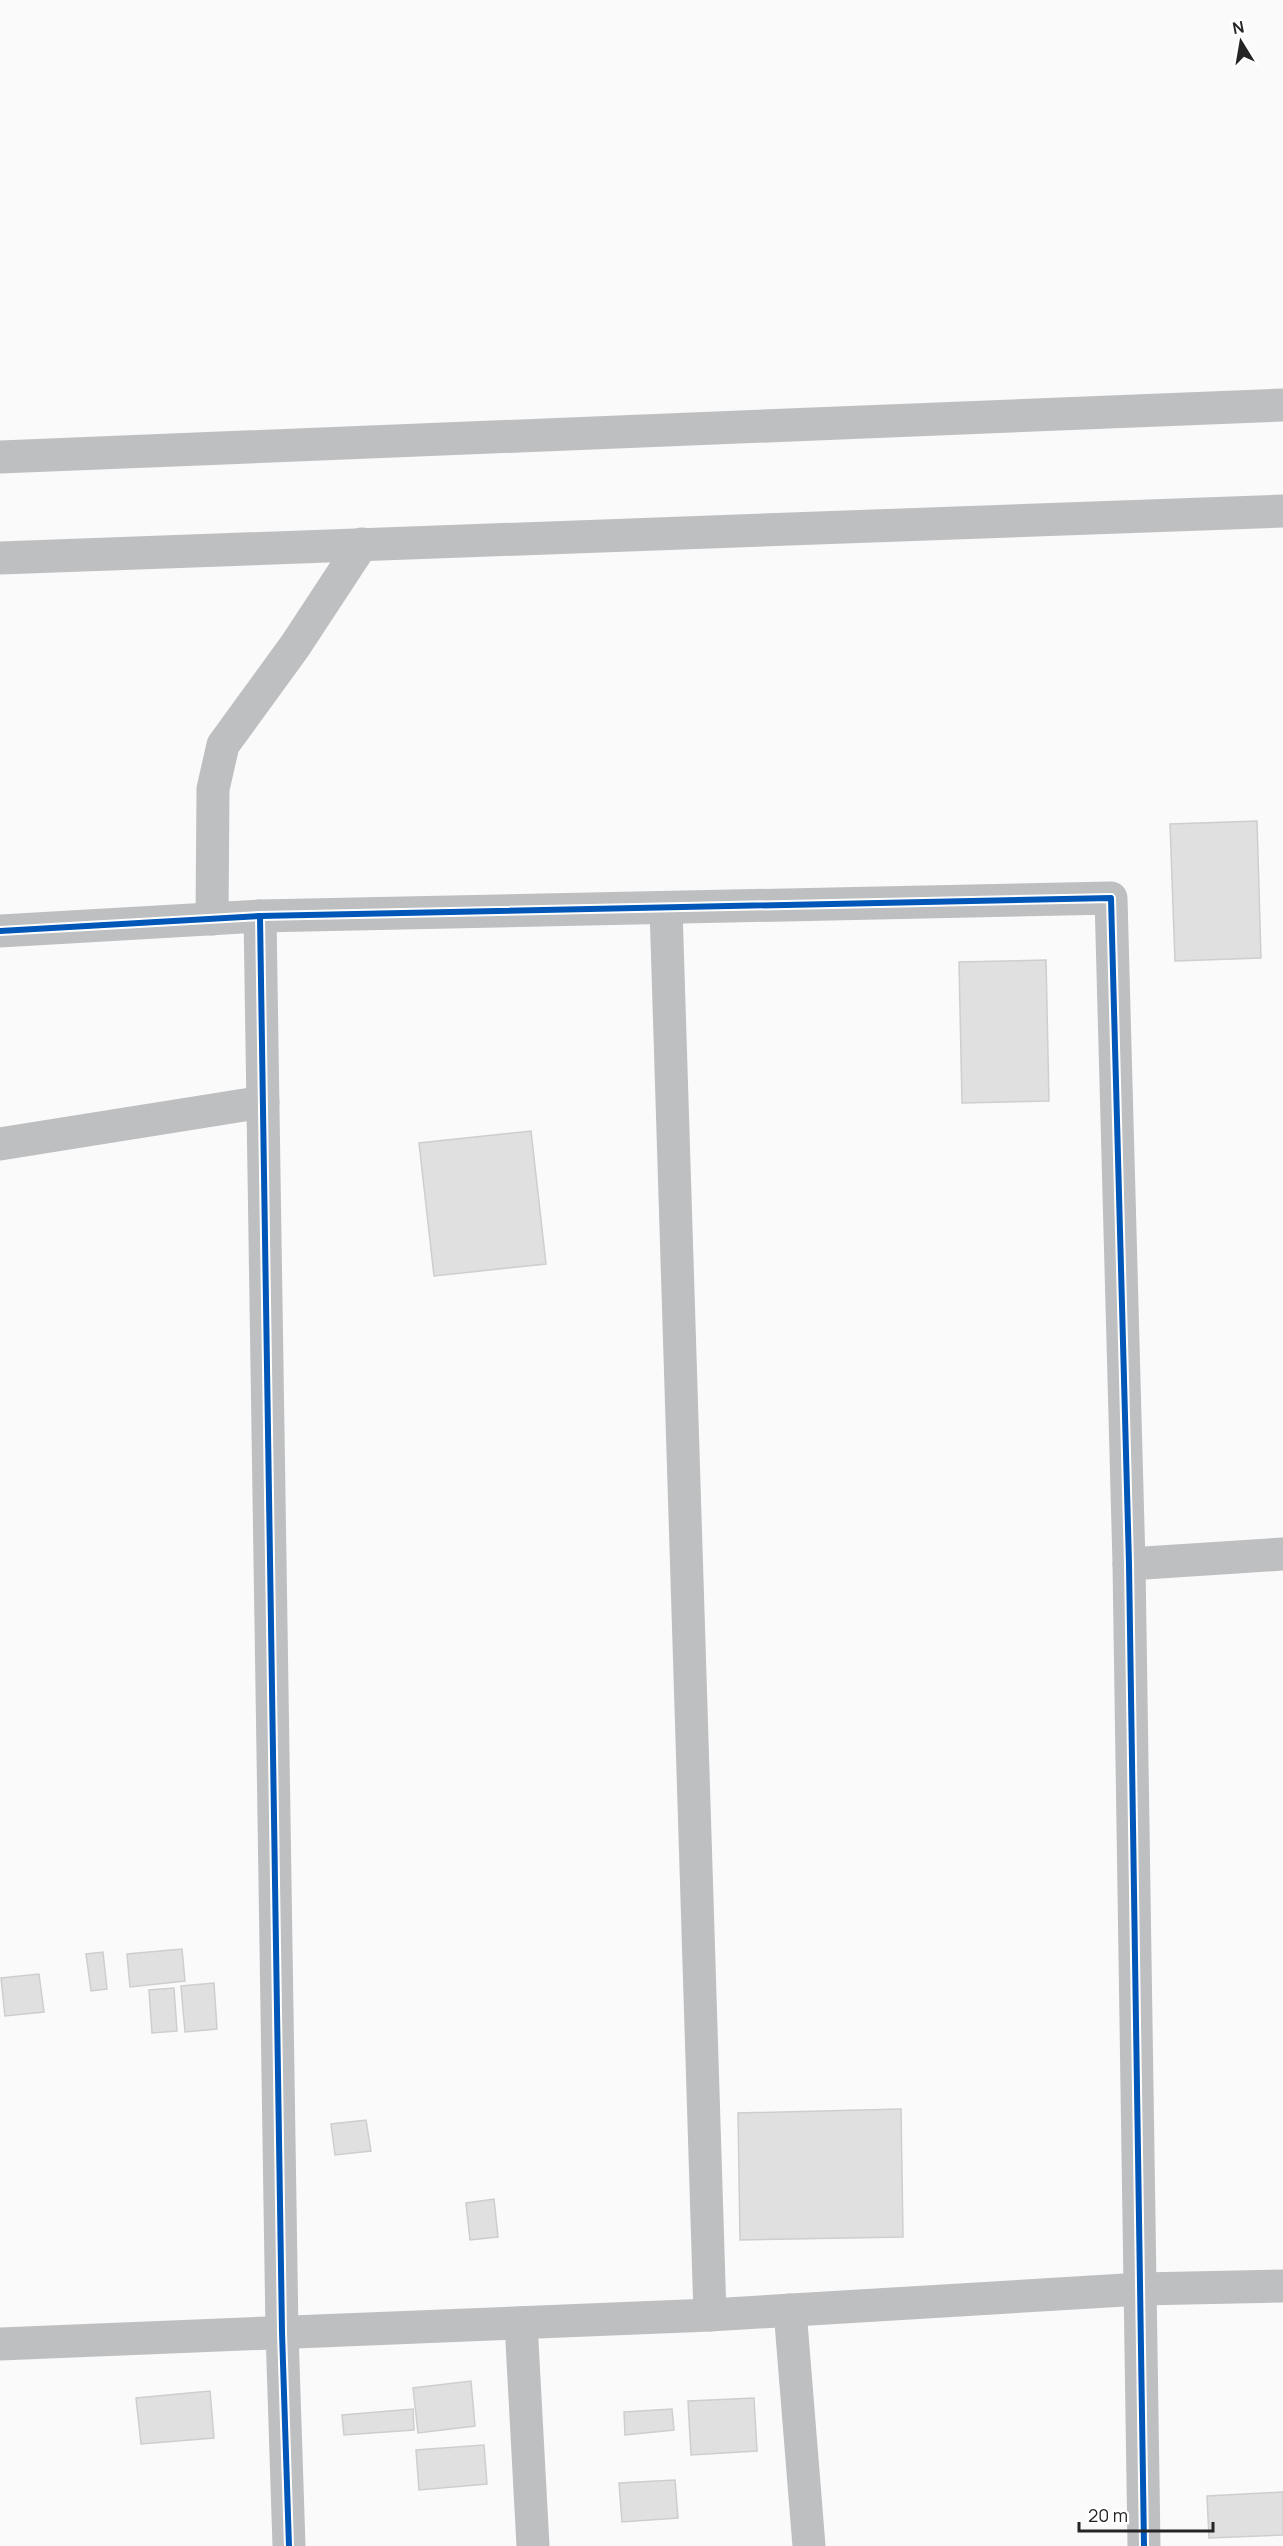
<svg xmlns="http://www.w3.org/2000/svg" width="1283" height="2546" font-family="Manrope,sans-serif">
<style>
.building{fill:#e0e0e0;stroke:#cecece;stroke-width:1.5}
.lines{fill:none;stroke-linecap:round;stroke-linejoin:round}
.minor{stroke:#bebfc0;stroke-width:33}
.cycleway-casing{stroke:#fff;stroke-width:10}
.cycleway{stroke:#0057b8;stroke-width:6}
</style>
<rect width="100%" height="100%" fill="#fafafb"/>
<g class="building">
<path d="M1257,821l4,137 -86,3 -5,-137z"/>
<path d="M1046,960l3,141 -87,2 -3,-141z"/>
<path d="M531,1131l15,133 -112,12 -15,-133z"/>
<path d="M182,1949l3,32 -55,6 -3,-33z"/>
<path d="M103,1952l4,37 -16,2 -5,-37z"/>
<path d="M39,1974l5,38 -39,4 -4,-38z"/>
<path d="M214,1983l3,46 -32,3 -4,-46z"/>
<path d="M174,1988l3,43 -25,2 -3,-43z"/>
<path d="M901,2109l2,128 -163,3 -2,-127z"/>
<path d="M366,2120l5,31 -36,4 -4,-31z"/>
<path d="M494,2199l4,38 -28,3 -4,-37z"/>
<path d="M471,2381l4,45 -57,7 -5,-45z"/>
<path d="M210,2391l4,47 -73,6 -5,-46z"/>
<path d="M754,2398l3,53 -66,4 -3,-54z"/>
<path d="M413,2409l1,21 -70,5 -2,-20z"/>
<path d="M672,2409l2,21 -49,5 -1,-23z"/>
<path d="M484,2445l3,39 -68,6 -3,-40z"/>
<path d="M675,2480l3,38 -56,4 -3,-39z"/>
<path d="M1283,2492v43l-74,3 -2,-42z"/>
</g>
<g class="lines">
<g class="minor">
<path d="M0,457l1283,-52"/>
<path d="M0,558l1283,-47"/>
<path d="M666,908l44,1407"/>
<path d="M260,916l22,1416 7,214"/>
<path d="M212,919l1,-130 10,-44 72,-99 67,-102"/>
<path d="M0,931l260,-15 851,-18 18,666 15,982"/>
<path d="M0,1144l263,-42"/>
<path d="M1129,1564l154,-10"/>
<path d="M790,2310l19,236"/>
<path d="M521,2323l12,223"/>
<path d="M0,2344l710,-29 431,-26 142,-3"/>
</g>
<g class="cycleway-casing">
<g id="cycleway">
<path d="M260,916l22,1416 7,214"/>
<path d="M0,931l260,-15 851,-18 18,666 15,982"/>
</g>
</g>
<use href="#cycleway" class="cycleway"/>
</g>
<g transform="translate(1241 42) rotate(349)" stroke="#ffffff" stroke-width="4.5" paint-order="stroke">
<path d="M0-4.5L10 22L0 15L-10 22Z" fill="#252526"/>
<text y="-9" font-size="16" font-weight="bold" text-anchor="middle" fill="#252526">N</text>
</g>
<path d="M1079 2522v9h134v-9" fill="none" stroke="#252526" stroke-width="3"/>
<text x="1088" y="2522" font-size="18" fill="#252526" stroke="#ffffff" stroke-width="4.5" paint-order="stroke">20 m</text>
</svg>
